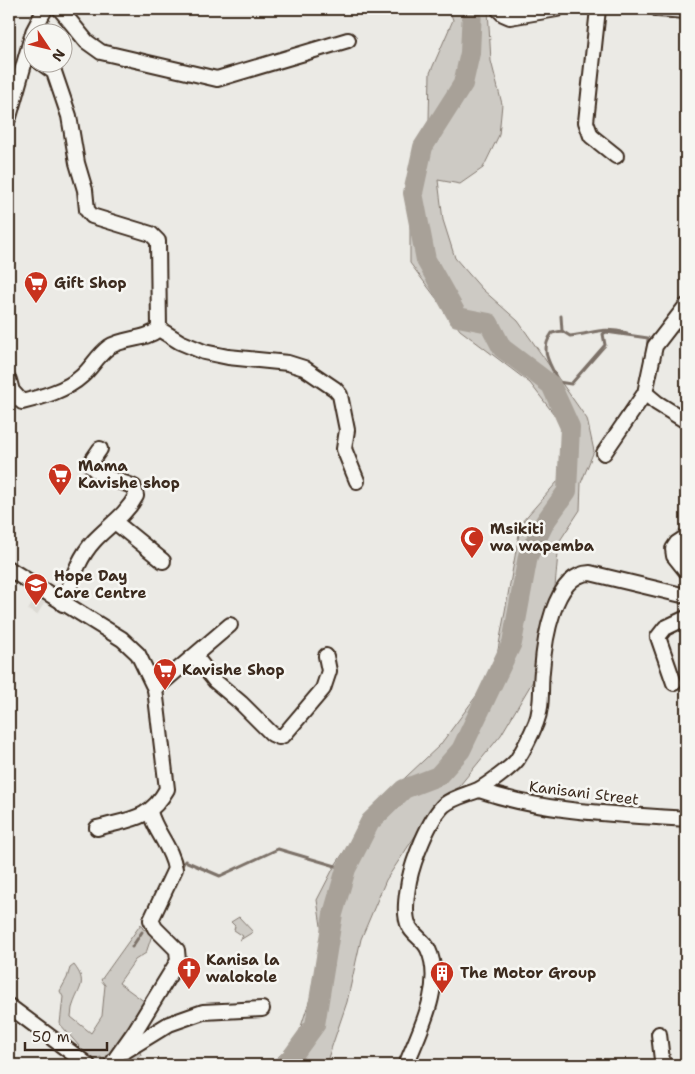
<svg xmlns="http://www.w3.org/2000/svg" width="695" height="1074" font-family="'Shantell Sans',sans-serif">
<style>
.built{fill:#dcdad4}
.green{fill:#cdcac4;stroke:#847a71}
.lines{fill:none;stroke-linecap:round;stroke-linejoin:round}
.stream{stroke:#7c7167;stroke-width:3}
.river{stroke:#a8a198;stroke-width:20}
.minor-casing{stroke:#3b2a1e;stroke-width:18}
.minor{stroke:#f6f6f2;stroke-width:14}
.labels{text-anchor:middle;stroke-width:5;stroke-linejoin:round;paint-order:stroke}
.poi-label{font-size:15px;font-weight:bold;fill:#3b2a1e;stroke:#f6f6f2;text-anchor:start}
.street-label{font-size:15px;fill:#3b2a1e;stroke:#f6f6f2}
</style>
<rect width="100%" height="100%" fill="#ebeae5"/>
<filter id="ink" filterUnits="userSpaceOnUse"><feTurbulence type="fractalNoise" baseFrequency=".02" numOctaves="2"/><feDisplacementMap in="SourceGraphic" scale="10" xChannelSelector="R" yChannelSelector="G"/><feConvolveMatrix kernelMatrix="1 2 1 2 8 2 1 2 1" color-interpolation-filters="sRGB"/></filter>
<g filter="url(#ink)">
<path class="built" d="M32,594l13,8 -8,13 -9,-5 4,-7 -3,-3z"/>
<g class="green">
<path d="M449,9h39l3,52 11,43 -3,31 -16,33 -23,16 -22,-4 5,40 12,38 27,31 36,32 69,98 7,32 -13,32 -1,27 -21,32 -5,56 -14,71 -39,66 -45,55 -27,25 -43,65 -25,59 -14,63 -19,56 -5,7h-53l27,-26 28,-87 -8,-52 17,-33 39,-59 67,-63 54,-73 27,-149 37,-42 11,-37 -9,-22 -30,-39 -70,-53 -50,-67v-64l19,-79 1,-47 23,-53z"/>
<path d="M239,917l14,15 -13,8 3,-4 -9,-6 1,-4 -4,-4z"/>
<path d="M141,924l2,5 10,3 -7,21 -11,7 -16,23 26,19 -22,32v7l16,7 2,7c-7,8 -27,10 -38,10l-2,-8 -13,4 -7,-3 -2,-12 -19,-22 3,-27 -3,-6 7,-13 3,-10 4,-3c14,18 5,22 -1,40 -2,4 -1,8 -2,12l20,16 11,-17 3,-31 -4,-5z"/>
</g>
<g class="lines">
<g class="stream">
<path d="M562,331l8,5c23,-2 31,-10 57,-3"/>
<path d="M558,382l13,2 34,-39 -2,-11 3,-2 42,6 -1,14"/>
<path d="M560,404c-1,-6 0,-14 -2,-20 -4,-19 -21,-30 -6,-51l10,-2 -1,-15"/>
<path d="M180,869l5,-8 35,15 58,-27 68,20"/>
<path d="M132,947l10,-15"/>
</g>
<path class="river" d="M286,1065l29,-40 18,-111 13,-45 24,-47 34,-33 34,-13 23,-26 51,-107 16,-87 17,-34 22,-31 3,-64 -19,-42 -49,-37 -13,-25 -31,-6 -32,-57 -13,-67 10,-46 40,-63 7,-31 2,-44"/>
<g class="minor-casing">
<g id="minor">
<path d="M60,9l27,33 14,10 116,27 131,-39"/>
<path d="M498,9l5,5 7,3 47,-8"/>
<path d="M598,9l-12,113 5,14 25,20"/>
<path d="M658,9l28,2"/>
<path d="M33,32l12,-23"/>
<path d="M9,117l23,-81"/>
<path d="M159,329l21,13 24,10 24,5 60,6 16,5 31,21 5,6 7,35 -3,19 13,32"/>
<path d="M9,380l3,11 10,11c20,-5 45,-12 60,-26 10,-9 16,-21 27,-29 15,-10 35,-6 50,-18l-1,-88 -7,-7 -59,-18 -5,-6 -2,-20 -8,-27 -8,-47 -15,-44 -14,-10"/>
<path d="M645,393l12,10 29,18"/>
<path d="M604,453l41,-60 10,-47 31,-40"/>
<path d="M115,522l48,39"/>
<path d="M686,537l-9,6 -4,6 1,7 12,15"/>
<path d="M9,569l113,70 16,15 17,35 12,100c-18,32 -38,30 -70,39"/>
<path d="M63,604c8,-21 15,-46 31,-63 14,-15 32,-26 42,-45l-2,-9c-16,-8 -27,-5 -42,-20l-1,-5 9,-13"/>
<path d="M195,656l20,25 26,22 31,31 7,3 5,-2 39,-46 6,-18 -3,-15"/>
<path d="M674,683l-16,-46 7,-9 21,-10"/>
<path d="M155,689l75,-64"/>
<path d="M479,790c66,23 138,24 207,29"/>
<path d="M9,1006l79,59"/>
<path d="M659,1034l3,26 -2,5"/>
<path d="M125,1051l44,-27 34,-12 59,-3"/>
<path d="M111,1065l24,-34 43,-70 -1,-11 -22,-22 -4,-8 24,-51c-3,-21 -20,-37 -25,-57"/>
<path d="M406,1065c13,-33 39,-80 22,-116 -4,-9 -15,-14 -19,-23 -6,-12 -2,-33 0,-45 4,-20 20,-62 35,-76 10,-8 22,-10 34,-15 8,-4 34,-23 39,-30 7,-11 14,-25 19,-37 7,-17 4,-35 6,-52 2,-28 11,-97 48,-98l96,23"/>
</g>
</g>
<use href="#minor" class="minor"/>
</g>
</g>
<defs>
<g id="supermarket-pin" transform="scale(1.25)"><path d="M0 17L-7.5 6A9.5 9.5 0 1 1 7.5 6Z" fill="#c8321e" stroke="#f6f6f2"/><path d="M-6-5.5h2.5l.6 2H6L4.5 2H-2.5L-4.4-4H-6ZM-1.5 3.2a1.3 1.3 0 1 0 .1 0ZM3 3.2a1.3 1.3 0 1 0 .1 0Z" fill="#fff"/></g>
<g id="mosque-pin" transform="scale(1.25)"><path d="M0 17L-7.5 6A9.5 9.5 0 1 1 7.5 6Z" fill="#c8321e" stroke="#f6f6f2"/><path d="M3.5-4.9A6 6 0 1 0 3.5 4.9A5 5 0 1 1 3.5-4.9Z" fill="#fff"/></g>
<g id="school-pin" transform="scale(1.25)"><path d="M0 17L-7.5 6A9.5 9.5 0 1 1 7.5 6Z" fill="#c8321e" stroke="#f6f6f2"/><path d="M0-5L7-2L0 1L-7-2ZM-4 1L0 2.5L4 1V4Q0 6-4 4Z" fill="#fff"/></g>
<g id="church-pin" transform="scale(1.25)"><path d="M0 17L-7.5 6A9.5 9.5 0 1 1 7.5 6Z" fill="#c8321e" stroke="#f6f6f2"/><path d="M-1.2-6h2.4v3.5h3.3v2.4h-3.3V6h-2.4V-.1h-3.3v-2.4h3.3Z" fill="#fff"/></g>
<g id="building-pin" transform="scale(1.25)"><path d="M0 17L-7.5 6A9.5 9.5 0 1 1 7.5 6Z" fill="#c8321e" stroke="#f6f6f2"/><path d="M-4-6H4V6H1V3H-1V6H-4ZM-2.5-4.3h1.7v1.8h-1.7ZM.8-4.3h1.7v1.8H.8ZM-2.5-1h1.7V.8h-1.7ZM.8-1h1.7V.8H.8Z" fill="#fff"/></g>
</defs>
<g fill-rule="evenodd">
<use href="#supermarket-pin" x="36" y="283"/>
<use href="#supermarket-pin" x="60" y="475"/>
<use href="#mosque-pin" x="472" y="538"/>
<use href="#school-pin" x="36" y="585"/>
<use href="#supermarket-pin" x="165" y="670"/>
<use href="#church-pin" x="189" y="969"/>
<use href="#building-pin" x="442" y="973"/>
</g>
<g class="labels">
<g class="poi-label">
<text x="54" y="288">Gift Shop</text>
<text x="78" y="471">Mama<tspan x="78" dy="17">Kavishe shop</tspan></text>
<text x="490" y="534">Msikiti<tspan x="490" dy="17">wa wapemba</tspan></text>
<text x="54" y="581">Hope Day<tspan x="54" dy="17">Care Centre</tspan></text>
<text x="182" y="675">Kavishe Shop</text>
<text x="206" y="965">Kanisa la<tspan x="206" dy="17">walokole</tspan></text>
<text x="460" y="978">The Motor Group</text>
</g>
<g class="street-label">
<text transform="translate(584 793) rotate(7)" y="5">Kanisani Street</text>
</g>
</g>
<rect width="695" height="1074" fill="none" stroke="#f6f6f2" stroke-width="30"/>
<rect x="15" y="15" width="665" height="1044" fill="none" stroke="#3b2a1e" stroke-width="2" filter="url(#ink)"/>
<g transform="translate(48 48) rotate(125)"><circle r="24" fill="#f6f6f2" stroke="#aba49d"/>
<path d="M0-4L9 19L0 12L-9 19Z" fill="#c8321e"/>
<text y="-8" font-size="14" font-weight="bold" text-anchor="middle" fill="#3b2a1e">N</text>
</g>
<path d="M25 1042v8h82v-8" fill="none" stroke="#3b2a1e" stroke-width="2.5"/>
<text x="32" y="1042" font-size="15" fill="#3b2a1e" stroke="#f6f6f2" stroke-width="4" paint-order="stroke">50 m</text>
</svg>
